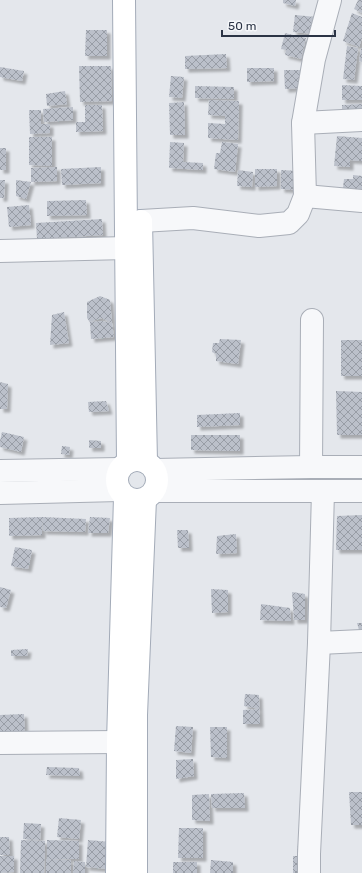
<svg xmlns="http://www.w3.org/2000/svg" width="362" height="873" font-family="Rubik,sans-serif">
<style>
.building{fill:url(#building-cross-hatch);filter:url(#shadow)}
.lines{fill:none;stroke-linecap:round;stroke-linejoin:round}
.minor-casing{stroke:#a9aeb7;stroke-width:24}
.major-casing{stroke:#a3abb8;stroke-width:24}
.minor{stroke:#f7f8fa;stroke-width:22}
.major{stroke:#fff;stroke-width:22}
</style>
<defs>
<pattern id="building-cross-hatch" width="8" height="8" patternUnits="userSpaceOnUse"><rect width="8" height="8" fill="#bbc0ca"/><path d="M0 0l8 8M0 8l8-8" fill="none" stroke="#989da6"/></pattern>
<filter id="shadow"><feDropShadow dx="3.5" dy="3.5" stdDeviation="1" flood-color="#0004"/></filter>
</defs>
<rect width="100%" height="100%" fill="#e4e7ec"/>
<g class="building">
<path d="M283,0h13l-1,6 -12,-3z"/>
<path d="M358,0h4v13l-8,-4z"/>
<path d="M352,13l10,4v21l-3,9 -16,-6z"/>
<path d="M295,15l21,2 -2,17 -21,-2z"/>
<path d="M86,30h21v26h-22z"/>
<path d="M285,33l21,5 -5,21 -16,-4 1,-5 -5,-1z"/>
<path d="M347,46l11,2 -4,32 -11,-1z"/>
<path d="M361,48h1v14l-3,-1z"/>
<path d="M226,54l1,14 -42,1v-13z"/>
<path d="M79,66h32l1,35 -32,1z"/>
<path d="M0,67l24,4 -2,10 -22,-4z"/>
<path d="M247,68h27v13l-27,1z"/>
<path d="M284,70h17v18l-16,1z"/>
<path d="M171,76l13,1 -2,21 -13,-1z"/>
<path d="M342,85l20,1v14h-20z"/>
<path d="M195,86l39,1v12l-39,-1z"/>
<path d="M65,91l2,13 -20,2 -1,-12z"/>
<path d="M209,100l30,1 -1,39 -30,-2v-15l17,1v-8l-17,-1z"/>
<path d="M184,102l1,33h-15l-1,-32z"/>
<path d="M362,104v8h-20v-7z"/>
<path d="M85,105h17l1,26 -27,1v-10h9z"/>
<path d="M73,107v13l-29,2 -1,-13z"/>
<path d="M29,110h12v14h9v9l-20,1z"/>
<path d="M337,136l25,2v23l-12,-1v7l-16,-1z"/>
<path d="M29,137h23v29l-23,-1z"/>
<path d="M170,142l14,1 -1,19 20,1v7l-34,-2z"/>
<path d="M222,142l16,2 -3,28 -21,-3 2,-16h4z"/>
<rect x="0" y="148" width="6" height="22"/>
<path d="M57,167v14l-26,1v-14z"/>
<path d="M101,167v16l-39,2 -1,-16z"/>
<path d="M255,169h22v17l-22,1z"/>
<path d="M238,170l15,2 -1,15 -15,-1z"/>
<path d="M281,170l18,1v19l-18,-1z"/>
<path d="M353,175l9,1v13l-19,-1 1,-9h9z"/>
<path d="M0,180h5l-1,18h-4z"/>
<path d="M16,180l15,2 -5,17 -10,-3z"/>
<path d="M86,200l1,15 -40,1v-15z"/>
<path d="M29,205l2,20 -22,2 -2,-20z"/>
<path d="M102,219l1,16 -66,4 -1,-16z"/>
<path d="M100,296l10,4 2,23 -11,-5 -11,4 12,-1 10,2 2,14 -23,2 -1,-17 -3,-4v-16z"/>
<path d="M64,312l5,31 -19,2 2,-30z"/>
<path d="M220,339l21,1 -3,24 -22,-3v-7l-4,-2 1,-9h6z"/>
<rect x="341" y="340" width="21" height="36"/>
<path d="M0,382l8,2 -1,25h-7z"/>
<path d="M336,391l26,1v43h-25z"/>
<path d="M106,401l3,10 -20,1 -1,-10z"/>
<path d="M240,413v12l-43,2v-12z"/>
<path d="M2,432l22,5 -3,15 -21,-5v-6z"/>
<path d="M191,435h49v16l-49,-1z"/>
<path d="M89,440l12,1v7h-12z"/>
<path d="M62,446l8,1 -1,8 -8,-1z"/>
<path d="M362,515v35h-26l1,-34z"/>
<path d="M42,517l44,2 -1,13 -42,-1 -1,-12v16l-33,1v-18z"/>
<path d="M90,517l20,1 -2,15h-20z"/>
<path d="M177,530h11l1,18h-11z"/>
<path d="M236,534l1,19 -21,1 1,-18z"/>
<path d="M15,547l17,3 -4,19 -17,-3z"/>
<path d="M0,587l11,3 -5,18 -6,-1z"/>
<path d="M211,589l17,1v22l-16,1z"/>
<path d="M292,592l13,2v26h-11z"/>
<path d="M261,604l29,4 1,13 -31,-1z"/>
<path d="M357,623h5v7h-3z"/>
<path d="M28,649l-1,7h-16v-6z"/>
<path d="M245,694l14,1 1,29h-17v-14l16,-1 -15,-3z"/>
<path d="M24,714l1,21 -25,2v-22z"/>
<path d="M176,726l17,1 -2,26 -17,-2z"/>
<path d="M210,727h17v31l-16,-1z"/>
<path d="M193,759l1,17 -18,3v-19z"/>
<path d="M47,767l32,1 1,8 -34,-1z"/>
<path d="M349,792h13v33h-11z"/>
<path d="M244,793l1,15h-33l-1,-14z"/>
<path d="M209,794l1,27 -18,-1v-25z"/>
<path d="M59,818l22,2 -2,19 -22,-2z"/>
<path d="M24,823l17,1 -1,16 -17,-1z"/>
<path d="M179,828h24v30h-25z"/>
<path d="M0,837h9l1,18h-10z"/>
<path d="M21,840l24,1 -1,32h-24z"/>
<path d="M47,840l32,1v18h-32z"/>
<path d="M88,840l23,2 -2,27 -23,-2z"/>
<path d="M298,843h9l-1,30h-13v-17h4z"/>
<path d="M0,856h14v16l-14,1z"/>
<path d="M46,859l25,1v13h-25z"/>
<path d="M211,860l22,2v11h-23z"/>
<path d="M74,861l11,1v11h-12z"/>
<rect x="173" y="862" width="24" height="11"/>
</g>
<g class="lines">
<g class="minor-casing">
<g id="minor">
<path d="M303,123l59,-3"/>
<path d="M305,196l57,5"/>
<path d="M141,221l52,-3 66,8 30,-3 9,-9 7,-18 -2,-73 11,-64 16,-59"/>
<path d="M0,251l127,-3"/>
<path d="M311,467l1,-147"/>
<path d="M155,470l156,-3h51"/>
<path d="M0,471l120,-2"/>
<path d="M155,491h207"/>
<path d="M0,493l119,-3"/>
<path d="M319,643l43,-2"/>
<path d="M0,743l118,-1"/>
<path d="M309,873v-19l10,-211 4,-152"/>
</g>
</g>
<g class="major-casing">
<g id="major">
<path d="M124,0l4,462"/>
<path d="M141,221l5,241"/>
<circle cx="137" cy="480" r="20"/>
<path d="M117,873l1,-131 7,-245"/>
<path d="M136,873v-158l9,-216"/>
</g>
</g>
<use href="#minor" class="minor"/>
<use href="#major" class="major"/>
</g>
<path d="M222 30v6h113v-6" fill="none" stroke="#2b3445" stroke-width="2"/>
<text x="228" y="30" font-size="12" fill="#2b3445" stroke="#f4f6f9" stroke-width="3" paint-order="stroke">50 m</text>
</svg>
